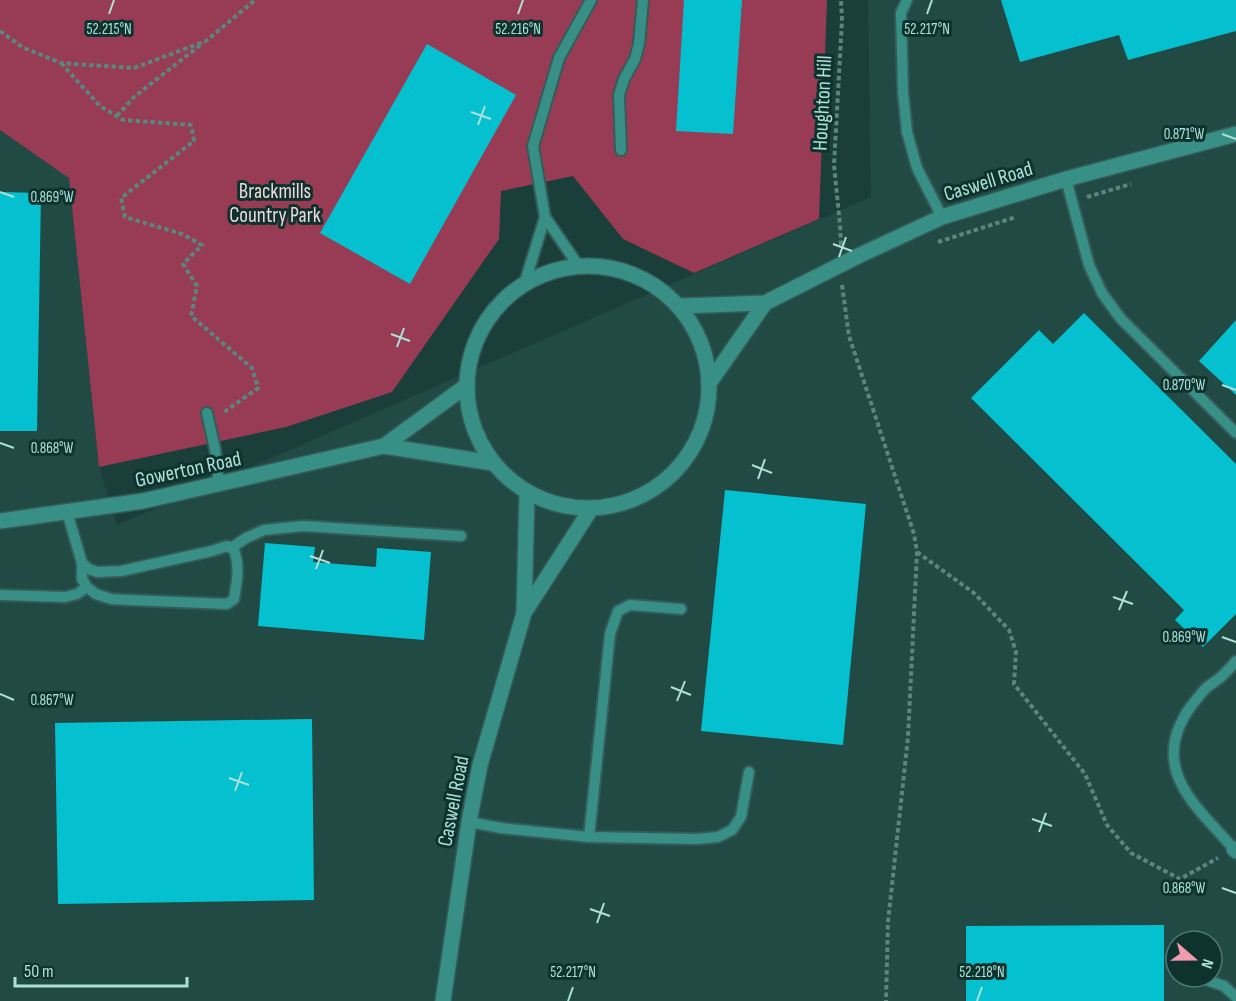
<svg xmlns="http://www.w3.org/2000/svg" width="1236" height="1001" font-family="'Sofia Sans Condensed',sans-serif">
<style>
.built{fill:#224a45;fill-rule:evenodd}
.green{fill:#983c56}
.building{fill:#05c0cf}
.lines{fill:none;stroke-linecap:round;stroke-linejoin:round}
.service-casing{stroke:#345c58;stroke-width:14}
.minor-casing{stroke:#345c58;stroke-width:18}
.tertiary-casing{stroke:#345c58;stroke-width:18}
.path{stroke:#5b857f;stroke-width:4;stroke-dasharray:4.5 3;stroke-linecap:butt}
.service{stroke:#378f85;stroke-width:10}
.minor{stroke:#378f85;stroke-width:15}
.tertiary{stroke:#378f85;stroke-width:15}
.ticks{fill:none;stroke:#ade0d8;stroke-width:2}
.labels{text-anchor:middle;stroke-width:6;stroke-linejoin:round;paint-order:stroke}
.street-label{font-size:21px;fill:#ade0d8;stroke:#0e332f}
.park-label{font-size:21px;fill:#f2d7dc;stroke:#0e332f}
.ticks-label{font-size:15px;text-anchor:middle;fill:#ade0d8;stroke:#0e332f;stroke-width:6;stroke-linejoin:round;paint-order:stroke}
</style>
<rect width="100%" height="100%" fill="#1a3e39"/>
<path class="built" d="M868,0h368v1001h-1236v-871l69,47 30,290 18,58 754,-328zM1176,941h36v36h-36z"/>
<path class="green" d="M0,0h827l-8,219 -125,54 -71,-34 -50,-63 -72,15 -2,48 -107,153 -106,35 -187,40 -30,-289 -69,-48z"/>
<g class="building">
<path d="M684,0h58l-9,134 -57,-3z"/>
<path d="M1001,0h235v31l-108,29 -9,-25 -99,27z"/>
<path d="M427,44l89,51 -106,189 -90,-51z"/>
<path d="M0,192l41,1 -4,238h-37z"/>
<path d="M1084,313l152,151v150l-33,33 -28,-27 9,-10 -213,-212 68,-68 14,14z"/>
<path d="M1236,320v75l-37,-34z"/>
<path d="M725,490l141,14 -23,241 -142,-14z"/>
<path d="M265,543l50,4 -2,15 63,5 1,-19 54,4 -7,88 -166,-14z"/>
<path d="M312,719l2,181 -256,4 -3,-181z"/>
<path d="M1164,925v76h-198v-75z"/>
</g>
<g class="lines">
<g class="service-casing">
<g id="service">
<path d="M907,0l-6,13 2,79 4,40 10,36 25,49"/>
<path d="M621,150l-2,-55 5,-16 11,-20 4,-15 4,-44"/>
<path d="M1066,179l23,86 13,28 19,26 115,114"/>
<path d="M578,265l-33,-48 -12,-71 26,-88 32,-58"/>
<path d="M525,282l20,-65"/>
<path d="M207,413l8,36 4,35"/>
<path d="M67,512l15,51v16l5,8 9,7 15,5 18,1 98,4 7,-5c3,-17 6,-33 0,-49l-7,-4 -15,5 -91,20 -24,1 -8,-3 -7,-6"/>
<path d="M231,548l15,-10 18,-8 39,-4 158,10"/>
<path d="M0,595l65,2 12,-3 10,-7"/>
<path d="M469,822l32,6 88,9 108,2 21,-2 14,-7 9,-13 8,-45"/>
<path d="M589,837l21,-203 8,-23 12,-6 51,4"/>
<path d="M1234,849c-33,-38 -81,-75 -51,-130 5,-11 15,-21 22,-30 6,-5 13,-9 18,-14 5,-5 9,-9 13,-14"/>
<path d="M1198,977l26,9 12,11"/>
</g>
</g>
<g class="minor-casing">
<g id="minor">
<path d="M524,613l67,-104"/>
<path d="M1234,849l2,2"/>
<path d="M443,1001l26,-179 11,-57 44,-152 3,-121"/>
</g>
</g>
<g class="tertiary-casing">
<g id="tertiary">
<circle cx="588" cy="387" r="121"/>
<path d="M680,306l85,-3 93,-47 84,-39 124,-38 170,-45"/>
<path d="M710,382l55,-79"/>
<path d="M384,446l82,-60"/>
<path d="M0,521l143,-20 241,-55 109,17"/>
</g>
</g>
<g class="path">
<path d="M0,31l22,16 39,16 73,5 72,-27 49,-41"/>
<path d="M61,63l39,43 23,14 68,5 3,16 -73,57 4,19 57,17 20,11 -19,19 14,22 -6,30 61,52 6,20 -35,25"/>
<path d="M117,116l17,-19 69,-54"/>
<path d="M1087,197l44,-13"/>
<path d="M938,242l78,-25"/>
<path d="M841,245l-1,-20 -6,-60 8,-145 -1,-20"/>
<path d="M842,285l7,51 65,198 3,18 -9,185 -20,185 -2,79"/>
<path d="M917,552l57,41 35,37 7,22 -2,32 71,90 22,51 24,28 49,26 38,-21"/>
</g>
<use href="#service" class="service"/>
<use href="#minor" class="minor"/>
<use href="#tertiary" class="tertiary"/>
</g>
<path class="ticks" d="M109,14l5,-14M518,14l5,-14M927,14l5,-14M471,112l20,7M478,125l7,-19M1222,134l14,5M0,192l14,5M833,244l19,7M839,257l7,-20M391,334l19,7M397,347l7,-19M1222,385l14,5M0,443l14,5M752,465l20,8M758,479l7,-20M310,556l20,7M316,569l7,-19M1113,597l20,7M1119,610l8,-19M1222,637l14,5M671,687l20,8M0,694l14,6M677,701l8,-20M229,778l20,7M235,791l7,-19M1032,819l20,7M1039,832l7,-19M1222,888l14,5M590,909l20,7M597,923l7,-20M568,1001l5,-14M977,1001l5,-14"/>
<g class="labels">
<g class="street-label">
<text transform="translate(822 103) rotate(-87)" y="7">Houghton Hill</text>
<text transform="translate(988 181) rotate(-17)" y="7">Caswell Road</text>
<text transform="translate(188 469) rotate(-12)" y="7">Gowerton Road</text>
<text transform="translate(453 801) rotate(-79)" y="7">Caswell Road</text>
</g>
<g class="park-label">
<text x="275" y="198">Brackmills<tspan x="275" dy="24">Country Park</tspan></text>
</g>
</g>
<g class="ticks-label">
<text x="109" y="34">52.215°N</text>
<text x="518" y="34">52.216°N</text>
<text x="927" y="34">52.217°N</text>
<text x="1184" y="139">0.871°W</text>
<text x="52" y="202">0.869°W</text>
<text x="1184" y="390">0.870°W</text>
<text x="52" y="453">0.868°W</text>
<text x="1184" y="642">0.869°W</text>
<text x="52" y="705">0.867°W</text>
<text x="1184" y="893">0.868°W</text>
<text x="573" y="977">52.217°N</text>
<text x="982" y="977">52.218°N</text>
</g>
<g transform="translate(1194 959) rotate(110)"><circle r="28" fill="#0e332f" stroke="#4e7873" stroke-width="1.5"/>
<path d="M0-4.5L10 22L0 15L-10 22Z" fill="#f29aae"/>
<text y="-9" font-size="16" font-weight="bold" text-anchor="middle" fill="#ade0d8">N</text>
</g>
<path d="M15 977v9h172v-9" fill="none" stroke="#ade0d8" stroke-width="3"/>
<text x="24" y="977" font-size="18" fill="#ade0d8" stroke="#0e332f" stroke-width="4.5" paint-order="stroke">50 m</text>
</svg>
